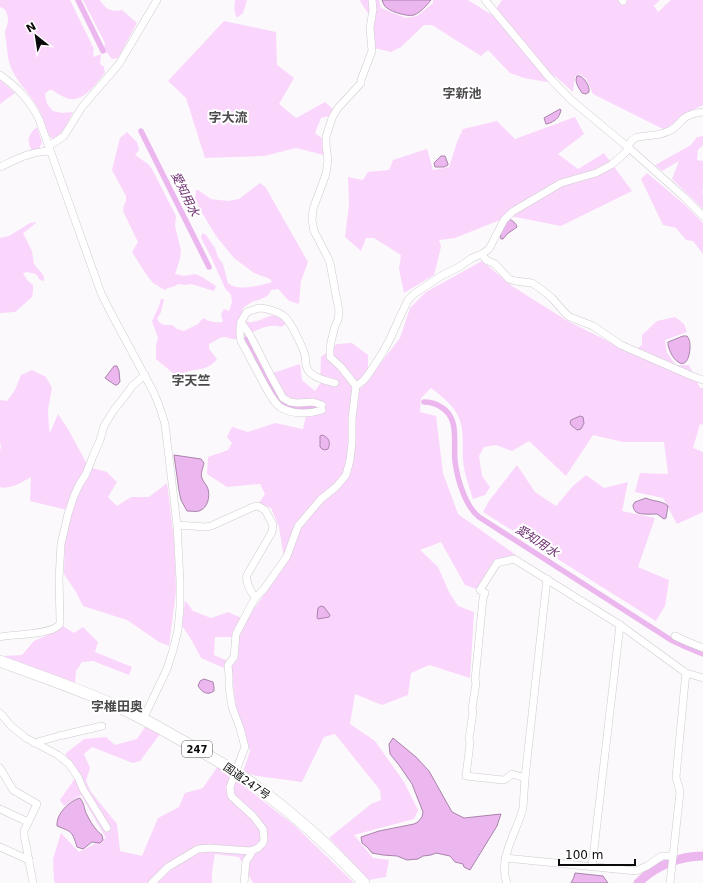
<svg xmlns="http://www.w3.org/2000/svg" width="703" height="883" font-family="'DejaVu Sans','Noto Sans JP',sans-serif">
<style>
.green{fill:#fad6fc}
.water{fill:#ecb7ef;stroke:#a983ab}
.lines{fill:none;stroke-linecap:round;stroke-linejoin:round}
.canal{stroke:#ecb7ef;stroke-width:5.5}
.river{stroke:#ecb7ef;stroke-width:9}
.minor-casing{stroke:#cecbce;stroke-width:8}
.highway-casing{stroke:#cecbce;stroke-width:12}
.minor{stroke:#fff;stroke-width:7}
.highway{stroke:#fff;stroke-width:11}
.minor-bridge-casing{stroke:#cecbce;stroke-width:8;stroke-linecap:butt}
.minor-bridge{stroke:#fff;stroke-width:7}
.labels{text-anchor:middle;stroke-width:4;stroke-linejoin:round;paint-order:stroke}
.shield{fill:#fff;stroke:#555455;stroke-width:1}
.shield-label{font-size:10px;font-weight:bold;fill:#0c0b0c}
.street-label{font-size:11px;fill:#0c0b0c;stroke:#fff}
.water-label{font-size:12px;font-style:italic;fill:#692b6e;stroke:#fff}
.quarter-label{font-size:13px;font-weight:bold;fill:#4c4a4c;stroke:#fff}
</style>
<rect width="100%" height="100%" fill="#fcf9fc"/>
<g class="green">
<path d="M0,0h70l24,49 -1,4 1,4 7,-3 -1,10 4,3 1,6c-9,10 -20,28 -35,26 -6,-1 -13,-6 -18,-9h-3l-4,4 2,10 6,7 9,2 11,-1c-5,10 -9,20 -18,27l-4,-1c-6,-8 -7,-19 -12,-28 -9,-18 -28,-32 -31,-53 -1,-8 -2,-16 -3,-24 0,-4 3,-8 3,-12 0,-6 -2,-13 -8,-14z"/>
<path d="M83,0h17c6,10 11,12 22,10l15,13 -19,35 -6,1 -8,-10 1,-6z"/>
<path d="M235,0h12l-4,13 -6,5c-3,-6 -3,-11 -2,-18z"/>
<path d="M361,0h18l2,8 25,10 11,-2 16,-13v-3h35l24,15 10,-15h158l-6,6 4,6 13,-12h32v105l-19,9 -19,16 -72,-36 -6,-14 -7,-6 -5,3 -2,15 -18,-16 -8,6 -23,-4 -14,-5 -22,-23 -7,6 -49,-31h-8l-23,22 -10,5 -17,-4 -1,-27 -13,-20z"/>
<path d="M224,21l52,11 1,33 17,13 -15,26 17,14 29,-16 8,7 -3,7 -9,2 -6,15 8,6 1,16 -28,-7 -32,8 -59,2 -19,-60 -18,-17z"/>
<path d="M0,80l15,13 -15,11z"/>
<path d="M575,117l9,17 -26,20 20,15 26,-16 28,38 -71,35 -51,-10 -55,22 -16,2 2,7 -7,28 -30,18 -5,-24 2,-14 -27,-17h-8l-5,13 -16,-14 4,-32 -1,-28 15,3 5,-8 21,-2 4,-10 34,-11 6,21 16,-3 8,-25 6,-13 34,-8 18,18z"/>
<path d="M37,127l5,15 -3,7 -8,1c0,-2 -2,-5 -2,-7 -2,-6 4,-13 8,-16z"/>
<path d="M127,132l10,10 2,8 -4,5 13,9 4,5 24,47 -1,10 6,24 -1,9 -5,15 9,2 11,-2 7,3 14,9 -2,5 -23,-7 -5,1 -8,-1c-4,4 -9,2 -13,6l-12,-7 -7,-9 -14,-22 6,-10 -15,-31 1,-6 2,-4v-5l-14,-26 8,-32z"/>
<path d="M703,136v9l-5,5 -1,10 6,1v28l-1,3 1,2v15l-31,-30 7,-18 -17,10 -7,-6 36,-20 6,-8z"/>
<path d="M647,173l38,32 18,18v31l-10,-13 -7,-1 -10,-12 -13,-3 -22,-46z"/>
<path d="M260,183l6,5 42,74 -7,19 -2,23 -10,-3 -11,-12 -7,1c-3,9 -12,9 -19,12 -3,2 -6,4 -9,6l-1,11c2,1 5,3 6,3 15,2 26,-17 38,2l-5,3c-14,-5 -29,7 -42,11 -9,3 -9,-1 -15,-1 -5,0 -10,5 -15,7v5l8,10c-9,11 -15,9 -27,12 -5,1 -10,3 -16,3l-18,-15v-14l2,-7 -6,-17 7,-15 2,-7h3l-3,13 -4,7 3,4 5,2h7l5,4 7,2 14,-7 5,-6c7,4 12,5 20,4l-2,-8 3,-5 5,2 3,-9 -1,-7 -6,-7 -14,-31 -10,-19 1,-5 4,2 9,13 3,9 5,7 5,19c3,2 6,4 9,4 11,2 24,-2 35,-5l-2,-3 -16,-6 -20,-15 -18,-22 -15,-25 -6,-11 1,-10h2l13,9 17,2 11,-2z"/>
<path d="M37,222l-6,5 -8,6 9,18 2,13 10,12v5l-4,-1 -4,-6 -9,-2 -4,1 4,7 6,5v7l-1,5 -17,15 -15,1v-75l9,-2 21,-13z"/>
<path d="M482,261l30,25 54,34 65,33 11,-8v-10l15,-14 18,-4 9,7 3,8 -22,8 2,13 9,12h13l11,23h3v37l-3,-1 -7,24 10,4v60l-26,12 -14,-26 -28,-6 5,-19 28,1 -4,-32h-41l-30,-7 -27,41 -37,-35 -17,10 -16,-6 -12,2 -5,9 3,20 8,11 -5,8 -12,4c-4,-13 -9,-26 -10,-39 -1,-16 2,-32 -6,-46 -5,-10 -17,-19 -26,-26l-10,10 -1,14 16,4 7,57 15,41 58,41 -22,5 -18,29 -11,-4 -24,-43 -21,8 18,17 11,25 9,14 16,6 -4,66 -41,-13 -18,8 -3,22 -26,10 -27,-11 -5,30 25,17 29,41 14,28 -4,9 -60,16 19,23 16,2 -3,17 -18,3 -39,-42 42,-34 10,-4 -1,-10 -45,-56 -11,3 -22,45 -45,-6 -14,-4 7,-21 -14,-45 -5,-38 7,-9 1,-22h-24l-1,18 14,6 -4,7 -23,-10 -10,-19 -9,-13 3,-26 8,11 18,7 17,-6 18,8 39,-55 -6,-38 -8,-19 -12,-5 6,-9 -5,-10 -33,3 -20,-13 1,-17 20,-7 4,-7 -5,-6 5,-10 16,5 27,-9 28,6 3,-13 18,-12 -30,-4 -11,-7 -10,-20 27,-9 2,16 13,11 5,-7 1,-27 16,-13 15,-1 16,12v17l-8,18 40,-52 10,-30 16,-16z"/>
<path d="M32,370l14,7 6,11 -4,21 1,19 1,5 8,-19 10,15 19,35 5,4 15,4 10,10 -9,15 9,9 14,-9h18l18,-14 7,56 2,52 -7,55 -10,-4 -32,-22 -44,-14 -7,-14 -12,-18 1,-43 6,-20 -41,-10 1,-24c-9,5 -21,13 -31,10v-35l1,-7 -1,-2v-43l7,1 8,-11 6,-15z"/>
<path d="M517,465l18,27 21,14 17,-20 13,-11 18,13 24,-6 -6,29 33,7 -17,49 31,13 -4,26 -9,15 -173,-109 6,-11z"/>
<path d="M63,626l11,7 9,-6 15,15 -3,10 37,15 -3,8 -36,-14 -11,1 -6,9 -1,14 -44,-15 -28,-14 19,-1 12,-14 18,-8z"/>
<path d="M145,727l15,7 -20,27 -7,2 -8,-3 -33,-13 -8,7 6,14 -4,13 5,11 26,32 3,27 22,5 16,-38 21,-11 6,-14 18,-5 15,-22 76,59 60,58h-101l-14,-26 -24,-3 -3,18v11h-157l-1,-3 -1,-21 8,-26 18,19 27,-14 -25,-43 -17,11 -4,-6 18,-26 -13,-20 19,-15 22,-2 9,8 22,-6z"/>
</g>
<g class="water">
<path d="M382,0h49c-5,6 -10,12 -17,15 -6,2 -22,-3 -27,-7 -3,-2 -4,-5 -5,-8z"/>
<path d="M577,76h3c5,3 10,10 9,16l-3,2 -4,-1c-3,-5 -8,-11 -5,-17z"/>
<path d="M560,109l1,1c-2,9 -6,11 -14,14h-1l-2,-6z"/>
<path d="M441,156h4l3,8v1l-4,2h-9l-1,-4z"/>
<path d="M509,219c4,2 7,4 8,8l-10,7 -4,5h-2c-2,-8 3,-15 8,-20z"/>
<path d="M683,336h4c3,4 3,7 3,12 -2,27 -18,14 -22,-3v-3z"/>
<path d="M114,366h3l2,5 1,11 -3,3h-2l-10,-7z"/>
<path d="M580,416l3,1 1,6 -3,6 -4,1 -6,-5 -1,-3 1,-2z"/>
<path d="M322,435c7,2 9,8 6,14l-3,1 -3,-1 -2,-2v-11z"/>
<path d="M174,455l27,4 3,4c-1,5 -4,11 -2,15 1,4 5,7 6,11 2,8 0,19 -9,22 -3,1 -8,0 -12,0l-6,-11 -2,-9z"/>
<path d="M646,498c8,4 15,2 22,8l-2,12 -2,1 -7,-5c-5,0 -17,1 -21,-2 -2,-2 -3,-4 -3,-7l2,-3z"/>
<path d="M321,606l3,1 6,8 -1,2 -11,2 -1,-2 1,-9z"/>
<path d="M204,679l9,3 1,5v4c-7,5 -12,1 -16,-5l2,-5z"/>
<path d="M393,738l23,19 13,14 23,41 12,6 37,-4 -4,12 -27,44 -6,-3 -1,-3 -8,-2 -5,-6 -14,-3 -5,2 -8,1 -5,3 -11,1 -10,-4 -14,-1 -11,-2 -5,-6 -5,-4 -1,-6 18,-6 35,-7 4,-2 4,-5 1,-5 -11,-28 -13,-19 -9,-11 -1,-10z"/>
<path d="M80,798c4,5 4,10 6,15 4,8 9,17 16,22l1,5 -3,3 -8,-1 -9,7 -6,-2c-5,-16 -5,-15 -20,-21 -1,-12 12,-25 23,-28z"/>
<path d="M575,873l28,3 5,7h-37l3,-6z"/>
</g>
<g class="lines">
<g class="canal">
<path d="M78,0l25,51"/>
<path d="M141,131l68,136"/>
<path d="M246,339l21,40 13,22 9,5 9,2 23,-1"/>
<path d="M424,402c7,0 11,1 17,5 19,11 12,35 14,54 2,17 10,45 24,56l192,123 15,7 17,7"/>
</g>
<path class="river" d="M638,883c17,-17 41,-27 65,-27"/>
<g class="minor-casing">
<g id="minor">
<path d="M485,0l63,76 22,23 59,49 55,49 19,19"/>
<path d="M622,0l1,1"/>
<path d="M0,75c18,13 29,24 39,44l62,174 9,18 44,82 6,15 5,16 12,101 3,56v26l-2,23 -5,20 -6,19 -24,50"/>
<path d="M49,146l15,-10 18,-29 37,-43 38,-64"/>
<path d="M0,167c19,-9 29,-15 50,-16"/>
<path d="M482,254l4,6 9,4 14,15 6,2 17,2 9,6 11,9 14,16 4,3 23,9 28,19 71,31 11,4"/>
<path d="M241,322l9,13 21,41 12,22 7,4 8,1 15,-1 9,3"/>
<path d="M356,386l-15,-19 -11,-10v-7l1,-8 4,-16 3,-6 1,-9 -9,-48 -3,-7 -13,-25 -2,-11 1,-11 13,-35 2,-14 -2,-15v-8l6,-19 6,-10 23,-25v-3l11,-29 -2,-23 3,-19 -1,-9"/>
<path d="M322,410c-12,4 -30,5 -42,-3 -10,-7 -22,-36 -29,-47 -3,-7 -7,-13 -10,-19 -1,-3 -1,-7 -1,-10 -1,-7 3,-13 7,-19 4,-1 8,-3 12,-4 7,0 20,4 26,9 7,7 17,29 20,38 1,5 0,11 3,15 5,8 19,11 27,13"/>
<path d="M177,525l29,2 5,-1 42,-19 5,-1 7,4 8,15 -1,7 -25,43c-2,8 4,16 8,23"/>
<path d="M675,636l13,6 15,6"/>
<path d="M0,637c14,-3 48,-2 58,-11 2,-2 2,-2 2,-5l-1,-42 2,-35 7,-30 6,-18 5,-11 7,-11 7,-18 7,-16 4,-14 10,-16 14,-18 4,-6 13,-11"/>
<path d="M0,713l11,13 15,12 32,17 11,9 9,13 5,12 24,39"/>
<path d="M34,743l25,-7 43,-10"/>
<path d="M240,760l5,-13 -5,-19 -8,-21 -3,-20v-12l-1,-10 6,-8 2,-23 19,-36 9,-9 19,-27 4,-6 11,-30 23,-27 15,-12 10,-12 4,-15 2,-17v-24l4,-33 7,-5 5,-6 15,-23 7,-13 9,-20 9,-19 6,-6 27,-18 18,-9 13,-9 10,-4 7,-5 15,-29 8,-8 5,-3 44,-26 35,-10 15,-8 12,-10 6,-7v-4c6,-10 15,-7 25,-9 5,0 10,-2 15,-4 6,-2 9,-7 14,-12 6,-5 12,-6 20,-7"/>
<path d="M0,768l13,22 24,14 -13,27v3l9,49"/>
<path d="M525,778l-13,-4 -6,5 -3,1 -37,-4 4,-33 -1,-4 4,-27 -1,-3 4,-26 -1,-3 8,-82 2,-5 -5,-3 17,-27 17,-4 106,66 66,48 17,5"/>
<path d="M0,809l28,13"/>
<path d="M0,847l29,13"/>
<path d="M505,858l131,13 11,-5 15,-10h11"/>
<path d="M592,866l28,-241"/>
<path d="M152,883l16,-16 30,-18 12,-1 12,1 29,2 7,-3 5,-5 1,-4 -1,-10 -9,-12 -22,-20 -1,-2 -1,-8"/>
<path d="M244,883l2,-22 5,-7v-3"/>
<path d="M507,883c-9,-21 7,-48 14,-68l2,-7 2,-30 22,-199"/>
<path d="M670,883l10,-91 -4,-15 8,-85 2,-19"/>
</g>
</g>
<g class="highway-casing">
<path id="highway" d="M0,661c42,16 86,30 127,50 19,9 36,19 54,29 21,12 42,23 62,37 44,31 85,67 121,106"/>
</g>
<use href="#minor" class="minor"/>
<use href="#highway" class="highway"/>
<g class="minor-bridge-casing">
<path id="minor-bridge" d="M230,787l10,-27"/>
</g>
<use href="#minor-bridge" class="minor-bridge"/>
</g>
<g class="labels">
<rect class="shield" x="182" y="741" width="30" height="16" rx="3"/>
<g class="shield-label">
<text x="197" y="753">247</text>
</g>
<g class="street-label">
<text transform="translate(247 781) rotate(35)" y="4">国道247号</text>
</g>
<g class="water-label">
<text transform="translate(185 194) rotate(64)" y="4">愛知用水</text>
<text transform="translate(537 541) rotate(33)" y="4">愛知用水</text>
</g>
<g class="quarter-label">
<text x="462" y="98">字新池</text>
<text x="228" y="122">字大流</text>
<text x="191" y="385">字天竺</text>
<text x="117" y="711">字椎田奥</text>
</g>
</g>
<g transform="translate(36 36) rotate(330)" stroke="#ffffff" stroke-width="3" paint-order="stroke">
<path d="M0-3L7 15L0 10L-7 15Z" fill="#0c0b0c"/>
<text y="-6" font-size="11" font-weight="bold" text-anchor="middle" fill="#0c0b0c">N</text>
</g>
<path d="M559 859v6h76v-6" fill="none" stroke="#0c0b0c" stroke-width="2"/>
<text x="565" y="859" font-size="12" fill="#0c0b0c" stroke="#ffffff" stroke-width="3" paint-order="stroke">100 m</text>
</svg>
